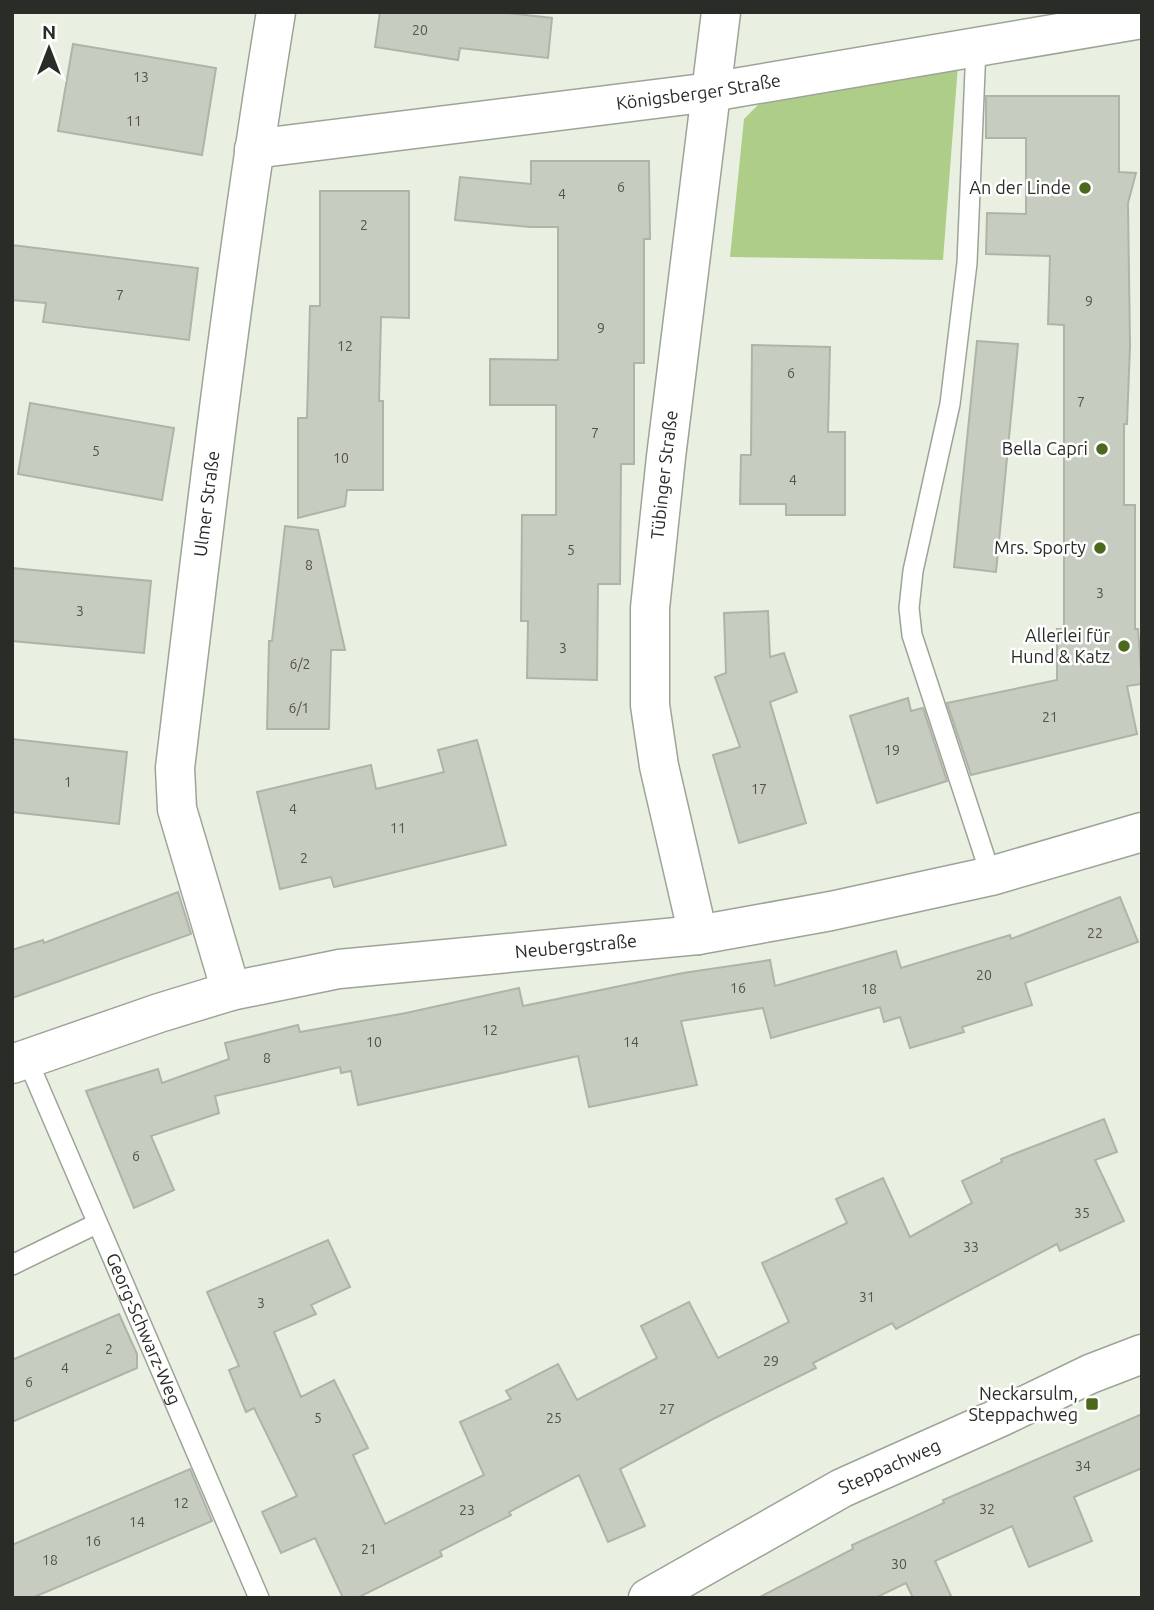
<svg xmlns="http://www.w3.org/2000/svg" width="1154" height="1610" font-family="Ubuntu,sans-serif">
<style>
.green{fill:#aecd88}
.building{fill:#c6ccbf;stroke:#aeb4a7;stroke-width:2}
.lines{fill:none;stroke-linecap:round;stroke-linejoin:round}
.service-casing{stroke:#9da497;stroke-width:22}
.minor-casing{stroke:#9da497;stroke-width:41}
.service{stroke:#fff;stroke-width:19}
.minor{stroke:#fff;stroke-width:38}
.poi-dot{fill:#4b681c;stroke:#fff;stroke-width:2.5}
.labels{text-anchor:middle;stroke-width:5;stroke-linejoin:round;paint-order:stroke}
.number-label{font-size:14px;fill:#51544d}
.street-label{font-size:18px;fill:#2a2c27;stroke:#fff}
.poi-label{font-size:18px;fill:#2a2c27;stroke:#fff;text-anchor:end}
</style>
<rect width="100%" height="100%" fill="#e9f0e2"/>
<path class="green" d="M958,65l-15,195 -213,-3 14,-138 22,-22z"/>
<g class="building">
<path d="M380,12h118l54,6 -4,40 -88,-10 -2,12 -83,-13z"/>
<path d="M73,44l143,24 -14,87 -144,-24z"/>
<path d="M986,96h133v76l17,1 -8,30 2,143 -3,78h-3v81h11v124h3l4,55 -15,2 10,48 -166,41 -24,-72 110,-23v-51h7v-304l-16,-1 2,-68 -64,-2 1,-41 39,1v-76h-40z"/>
<path d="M531,161h118l1,78h-6v124h-10v101h-13l-1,120h-22l-1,96 -70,-2 1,-57h-7l1,-106h34v-110h-66v-46l68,1v-133h-28l-75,-7 5,-43 71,7z"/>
<path d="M320,191h89v127l-28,-1 -2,84h4v89h-36l-2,16 -47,12v-100h9l3,-112h10z"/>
<path d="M12,245l186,23 -9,72 -146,-18 3,-19 -34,-3z"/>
<path d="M977,341l41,3 -22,228 -42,-5z"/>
<path d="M752,345l78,2 -2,85h17v83h-59v-11h-46l1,-49h10z"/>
<path d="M30,403l144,25 -12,72 -144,-26z"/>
<path d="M285,526l33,4 27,120h-14l-2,79h-62l2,-88h3z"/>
<path d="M12,568l139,13 -7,72 -132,-12z"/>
<path d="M768,611l2,46 14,-4 13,39 -27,10 36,121 -67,20 -26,-88 27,-8 -25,-70 11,-4 -2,-60z"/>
<path d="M908,698l3,13 12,-3 24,73 -70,22 -27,-87z"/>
<path d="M12,739l115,13 -8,72 -107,-12z"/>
<path d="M477,740l29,105 -172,42 -3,-10 -51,12 -23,-97 114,-27 5,24 68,-17 -6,-22z"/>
<path d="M178,892l13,42 -179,64v-48l31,-10 1,3z"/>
<path d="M1120,897l18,45 -113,41 7,22 -70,22 2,5 -54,16 -10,-31 -16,5 -4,-15 -109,31 -8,-30 -82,13 16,64 -108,22 -11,-51 -220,49 -7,-34 -10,2 -1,-6 -125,29 4,17 -68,23 23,54 -40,18 -48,-117 72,-22 4,14 67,-24 -4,-16 73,-18 2,7 106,-19 113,-25 4,18 160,-33 87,-13 5,26 121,-35 5,17 109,-33 1,4z"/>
<path d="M1104,1119l13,33 -22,8 29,61 -64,30 -3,-7 -161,85 -4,-6 -79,40 3,5 -103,51 -93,50 25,57 -37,16 -29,-67 -70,37 2,3 -71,36 2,5 -85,42h-14l-28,-60 -34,15 -19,-41 35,-16 -43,-88 -8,4 -17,-42 10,-4 -32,-74 121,-52 22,47 -39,18 5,9 -42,18 27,65 33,-17 34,68 -15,7 32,69 99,-49 -24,-53 51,-23 -5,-8 52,-27 19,36 80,-42 -16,-32 48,-24 29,56 71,-36 -27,-59 85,-40 -11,-24 47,-21 27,59 62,-34 -10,-22 40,-19 -1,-3z"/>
<path d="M119,1314l18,40v14l-125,54v-62z"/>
<path d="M1142,1414v54l-68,29 18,44 -63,26 -17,-41 -77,35 17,37h-39l-7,-15 -31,15h-117l95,-49 -1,-4 92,-42 -1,-3z"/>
<path d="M190,1469l22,52 -180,77h-20v-53z"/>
</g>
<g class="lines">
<g class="service-casing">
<g id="service">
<path d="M976,47l-9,216 -17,141 -37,167 -4,37 3,27 79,241"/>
<path id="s1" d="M27,1059l232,539"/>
<path d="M12,1265l84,-41"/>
</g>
</g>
<g class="minor-casing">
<g id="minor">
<path id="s2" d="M254,149l457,-57 431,-73"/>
<path id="s3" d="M698,935l-39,-169 -9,-61v-97l16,-151 55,-445"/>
<path id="s4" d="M231,991l-54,-182 -2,-41c30,-252 60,-505 101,-756"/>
<path id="s5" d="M12,1064l147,-51 72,-22 108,-22 359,-34 133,-24 160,-35 151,-44"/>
<path id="s6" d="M648,1598l194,-110 161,-72 87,-42 52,-20"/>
</g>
</g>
<use href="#service" class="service"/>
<use href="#minor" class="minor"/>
</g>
<g class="poi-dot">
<circle cx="1085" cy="188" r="7"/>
<circle cx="1102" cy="449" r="7"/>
<circle cx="1100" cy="548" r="7"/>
<circle cx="1124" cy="646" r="7"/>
<rect x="1085" y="1397" width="14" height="14" rx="3.5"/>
</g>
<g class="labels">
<g class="number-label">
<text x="420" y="35">20</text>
<text x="141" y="82">13</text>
<text x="134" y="126">11</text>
<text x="621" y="192">6</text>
<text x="562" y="199">4</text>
<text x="364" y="230">2</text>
<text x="120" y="300">7</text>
<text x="1089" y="306">9</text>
<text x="601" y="333">9</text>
<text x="345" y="351">12</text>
<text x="791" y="378">6</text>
<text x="1081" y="407">7</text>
<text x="595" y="438">7</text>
<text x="96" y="456">5</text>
<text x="341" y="463">10</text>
<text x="793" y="485">4</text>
<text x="571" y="555">5</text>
<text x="309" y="570">8</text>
<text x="1100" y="598">3</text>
<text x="80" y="616">3</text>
<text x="563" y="653">3</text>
<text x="300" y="669">6/2</text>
<text x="299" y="713">6/1</text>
<text x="1050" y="722">21</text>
<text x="892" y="755">19</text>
<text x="68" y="787">1</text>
<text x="759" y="794">17</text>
<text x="293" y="814">4</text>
<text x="398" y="833">11</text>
<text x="304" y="863">2</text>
<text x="1095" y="938">22</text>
<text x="984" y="980">20</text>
<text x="738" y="993">16</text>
<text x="869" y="994">18</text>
<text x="490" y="1035">12</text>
<text x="374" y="1047">10</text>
<text x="631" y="1047">14</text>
<text x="267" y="1063">8</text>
<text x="136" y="1161">6</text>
<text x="1082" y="1218">35</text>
<text x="971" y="1252">33</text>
<text x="867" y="1302">31</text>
<text x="261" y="1308">3</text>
<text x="109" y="1354">2</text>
<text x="771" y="1366">29</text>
<text x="65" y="1373">4</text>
<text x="29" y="1387">6</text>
<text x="667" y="1414">27</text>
<text x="318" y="1423">5</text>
<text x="554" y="1423">25</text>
<text x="1083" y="1471">34</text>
<text x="181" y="1508">12</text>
<text x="987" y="1514">32</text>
<text x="467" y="1515">23</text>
<text x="137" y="1527">14</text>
<text x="93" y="1546">16</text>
<text x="369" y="1554">21</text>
<text x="50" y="1565">18</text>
<text x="899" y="1569">30</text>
</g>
<g class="street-label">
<text dy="6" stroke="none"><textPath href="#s2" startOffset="448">Königsberger Straße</textPath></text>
<text dy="6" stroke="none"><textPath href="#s3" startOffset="466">Tübinger Straße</textPath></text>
<text dy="6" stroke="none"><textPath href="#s4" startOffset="497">Ulmer Straße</textPath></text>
<text dy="6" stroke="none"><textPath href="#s5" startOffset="579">Neubergstraße</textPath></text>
<text dy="6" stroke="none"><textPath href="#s1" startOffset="294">Georg-Schwarz-Weg</textPath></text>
<text dy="6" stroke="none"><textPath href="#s6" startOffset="275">Steppachweg</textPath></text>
</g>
<g class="poi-label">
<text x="1071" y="194">An der Linde</text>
<text x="1088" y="455">Bella Capri</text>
<text x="1086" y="554">Mrs. Sporty</text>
<text x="1110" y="642">Allerlei für<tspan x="1110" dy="21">Hund &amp; Katz</tspan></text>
<text x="1078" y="1400">Neckarsulm,<tspan x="1078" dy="21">Steppachweg</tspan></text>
</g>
</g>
<rect width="1154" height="1610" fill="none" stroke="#2a2c27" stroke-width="28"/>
<g transform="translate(49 49)" stroke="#ffffff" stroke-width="5" paint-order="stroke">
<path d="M0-5L12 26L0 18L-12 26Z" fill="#2a2c27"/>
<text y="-10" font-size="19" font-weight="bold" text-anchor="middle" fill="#2a2c27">N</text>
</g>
</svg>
